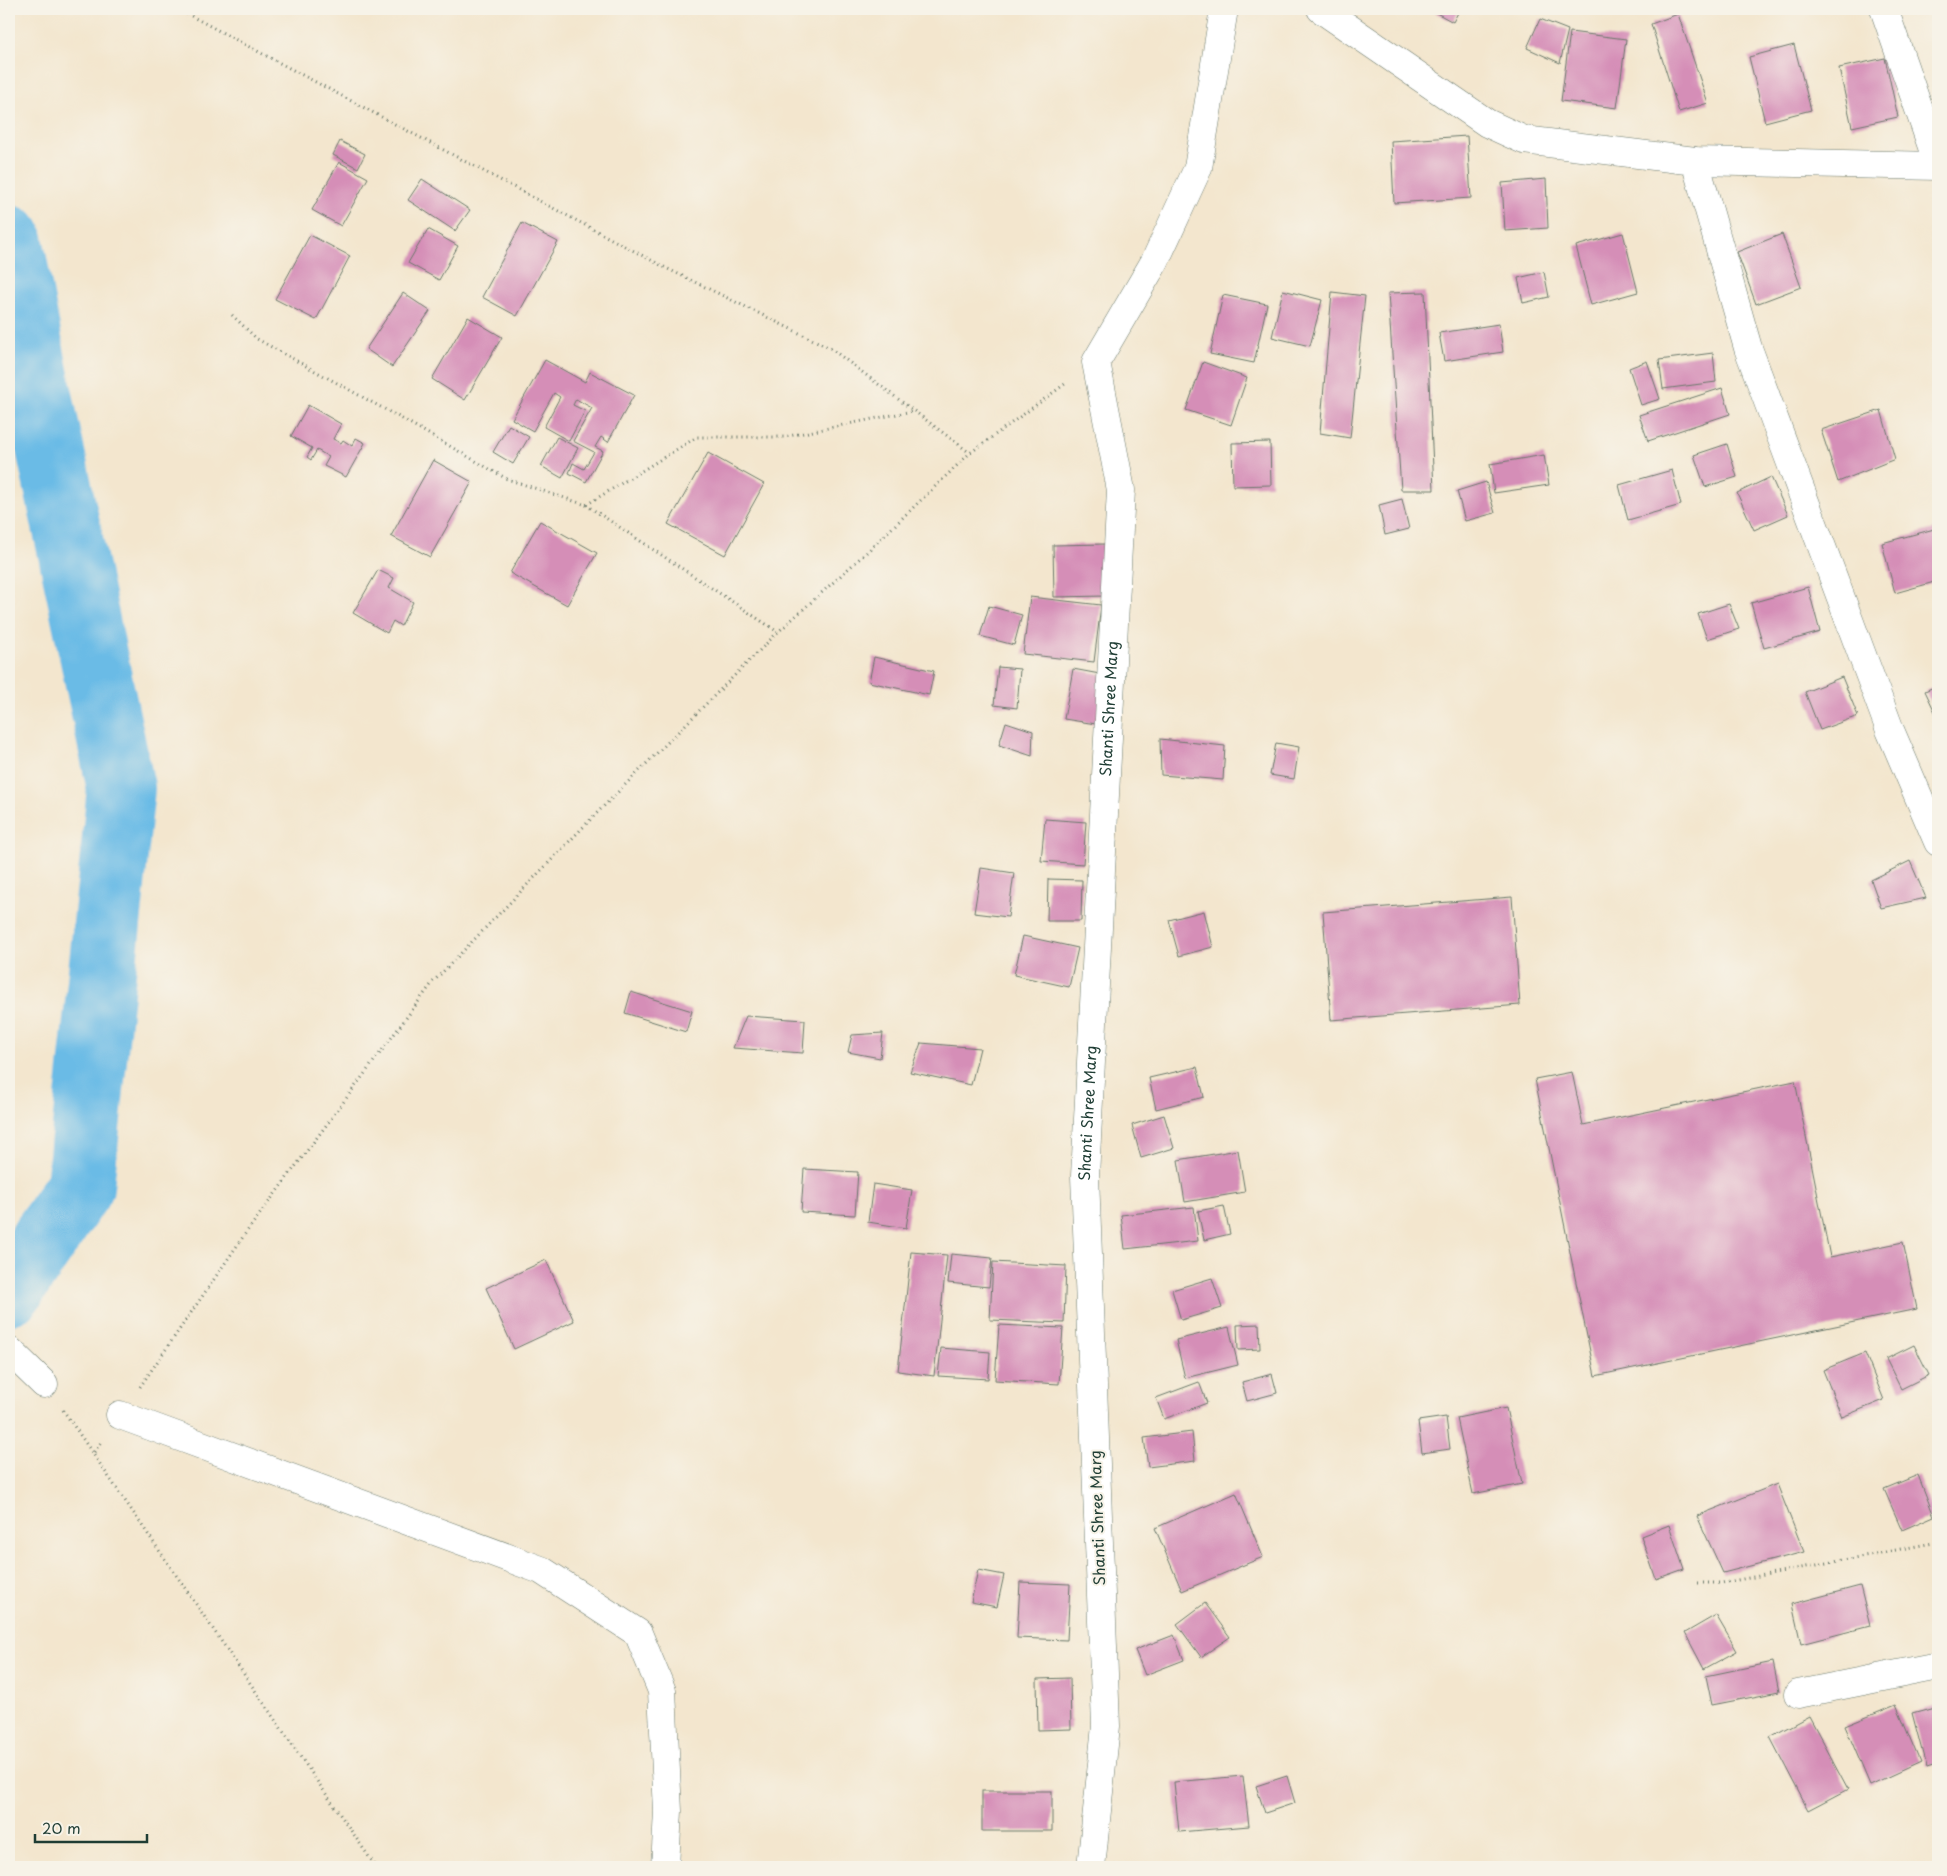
<svg xmlns="http://www.w3.org/2000/svg" width="1947" height="1876" font-family="'Playpen Sans',sans-serif">
<style>
.lines{fill:none;stroke-linecap:round;stroke-linejoin:round}
.river{stroke:#6bbbe6;stroke-width:68}
.building{fill:#d58eb7}
.minor-casing{stroke:#69786a;stroke-width:29}
.path{stroke:#69786a;stroke-width:3;stroke-dasharray:1 4;stroke-linecap:butt}
.minor{stroke:#fff;stroke-width:28}
.labels{text-anchor:middle;stroke-width:4;stroke-linejoin:round;paint-order:stroke}
.street-label{font-size:15px;fill:#1f3d34;stroke:#f7f3e8}
</style>
<rect width="100%" height="100%" fill="#f7f3e8"/>
<filter id="ink" filterUnits="userSpaceOnUse"><feTurbulence type="fractalNoise" baseFrequency=".02" numOctaves="2"/><feDisplacementMap in="SourceGraphic" scale="10" xChannelSelector="R" yChannelSelector="G"/><feConvolveMatrix kernelMatrix="1 2 1 2 8 2 1 2 1" color-interpolation-filters="sRGB"/></filter>
<filter id="wash" filterUnits="userSpaceOnUse"><feTurbulence type="fractalNoise" baseFrequency=".0096" numOctaves="4" result="noise"/><feDisplacementMap in="SourceGraphic" scale="20" xChannelSelector="R" yChannelSelector="G"/><feGaussianBlur stdDeviation="1.12" result="paint"/><feColorMatrix in="noise" values="0 0 0 0 0 0 0 0 0 0 0 0 0 0 0 0 0 1.4 0 .05"/><feComposite in="paint" operator="in"/></filter>
<g filter="url(#wash)">
<rect width="100%" height="100%" fill="#f3e6ce"/>
<g class="lines">
<path class="river" d="M9,239l25,133 87,416 -41,398 -71,105"/>
</g>
<g id="blocks">
<g class="building">
<path d="M1429,9h31l-7,13z"/>
<path d="M1678,14l30,89 -29,9 -28,-88z"/>
<path d="M1540,19l28,11 -8,33 -33,-15z"/>
<path d="M1570,32l56,7 -9,69 -56,-7z"/>
<path d="M1794,45l17,65 -46,12 -16,-65z"/>
<path d="M1885,58l13,59 -46,10 -13,-59z"/>
<path d="M1467,136l4,62 -77,5 -3,-62z"/>
<path d="M340,141l25,13 -7,14 -25,-13z"/>
<path d="M339,162l29,16 -27,48 -29,-16z"/>
<path d="M422,179l48,31 -15,21 -47,-31z"/>
<path d="M1546,179l2,49 -43,3 -3,-48z"/>
<path d="M522,223l36,19 -41,74 -35,-19z"/>
<path d="M428,229l30,17 -19,34 -31,-17z"/>
<path d="M1623,233l15,59 -47,13 -15,-59z"/>
<path d="M1782,234l19,53 -45,17 -19,-52z"/>
<path d="M310,235l40,21 -34,64 -41,-21z"/>
<path d="M1544,272l5,25 -26,6 -5,-25z"/>
<path d="M1283,290l39,10 -12,46 -38,-9z"/>
<path d="M1332,292l33,4 -15,142 -30,-5z"/>
<path d="M1425,292l9,198h-33l-13,-197z"/>
<path d="M403,293l27,18 -38,56 -26,-18z"/>
<path d="M1223,295l44,9 -13,59 -44,-9z"/>
<path d="M468,317l34,20 -37,63 -33,-21z"/>
<path d="M1499,324l4,28 -59,9 -5,-28z"/>
<path d="M1713,353l3,29 -53,7 -4,-29z"/>
<path d="M545,360l40,22 5,-10 44,23 -26,47 -7,-5 -6,10 8,4 -17,31 -17,-9 4,-10 11,6 10,-17 -21,-11 19,-33 -16,-9 -3,6 12,6 -16,30 -25,-14 16,-30 -6,-4 -21,38 -21,-12z"/>
<path d="M1647,361l13,38 -19,6 -12,-37z"/>
<path d="M1203,362l44,16 -16,47 -45,-15z"/>
<path d="M1722,388l8,26 -82,27 -9,-26z"/>
<path d="M308,405l33,19 -8,15 8,4 2,-3 9,6 4,-8 9,5 -19,34 -22,-11 5,-9 -12,-7 -6,10 -4,-3 5,-9 -21,-12z"/>
<path d="M1881,410l14,49 -57,23 -17,-52z"/>
<path d="M509,425l20,12 -16,27 -20,-12z"/>
<path d="M557,437l21,11 -16,30 -21,-12z"/>
<path d="M1270,442l1,43 -38,1 -1,-43z"/>
<path d="M1727,444l10,33 -32,10 -11,-32z"/>
<path d="M708,453l56,31 -39,71 -57,-31z"/>
<path d="M1544,455l5,30 -55,8 -4,-29z"/>
<path d="M433,460l39,22 -42,75 -39,-21z"/>
<path d="M1672,470l9,35 -53,15 -9,-35z"/>
<path d="M1771,477l17,38 -34,15 -17,-37z"/>
<path d="M1486,482l9,31 -30,8 -8,-30z"/>
<path d="M1402,499l7,30 -24,6 -6,-30z"/>
<path d="M540,521l57,32 -30,52 -57,-32z"/>
<path d="M1938,528v53l-43,12 -13,-50z"/>
<path d="M1106,544v52l-52,1 -1,-52z"/>
<path d="M378,570l16,8 -5,10 24,14 -12,24 -8,-5 -6,12 -34,-20z"/>
<path d="M1808,587l12,45 -56,16 -13,-45z"/>
<path d="M1030,597l71,8 -7,57 -71,-8z"/>
<path d="M1729,604l10,25 -32,10 -9,-25z"/>
<path d="M989,606l33,9 -8,30 -34,-9z"/>
<path d="M874,657l60,14 -5,24 -60,-13z"/>
<path d="M998,667l22,2 -3,39 -23,-3z"/>
<path d="M1073,669l32,6 -9,49 -32,-5z"/>
<path d="M1842,677l16,39 -38,14 -15,-38z"/>
<path d="M1938,685v28l-2,1 -11,-23z"/>
<path d="M1006,722l27,9 -1,25 -33,-11z"/>
<path d="M1160,739l65,7 -2,34 -62,-5z"/>
<path d="M1276,743l23,4 -5,32 -24,-4z"/>
<path d="M1045,819l41,3 -3,42 -42,-3z"/>
<path d="M1910,861l16,37 -45,10 -10,-28z"/>
<path d="M981,868l33,5 -6,44 -34,-4z"/>
<path d="M1048,879l34,1 -1,41h-34z"/>
<path d="M1512,897l8,108 -189,15 -8,-108z"/>
<path d="M1204,911l9,36 -34,9 -10,-36z"/>
<path d="M1023,936l55,12 -9,39 -55,-12z"/>
<path d="M631,992l61,19 -6,21 -61,-19z"/>
<path d="M746,1016l59,4 -2,33 -70,-5z"/>
<path d="M883,1033l-3,25 -32,-6 4,-17z"/>
<path d="M921,1043l59,5 -9,37 -61,-13z"/>
<path d="M1197,1067l7,30 -48,12 -7,-31z"/>
<path d="M1572,1072l11,53 212,-44 35,176 73,-15 14,67 -322,67 -60,-297z"/>
<path d="M1164,1115l10,33 -33,10 -9,-33z"/>
<path d="M1238,1150l7,42 -60,10 -7,-42z"/>
<path d="M804,1169l54,3 -3,43 -54,-3z"/>
<path d="M873,1184l39,6 -6,38 -38,-6z"/>
<path d="M1224,1206l6,28 -26,6 -6,-29z"/>
<path d="M1194,1207l4,34 -73,8 -4,-34z"/>
<path d="M911,1252l36,3 -13,121 -36,-5z"/>
<path d="M951,1254l41,4 -3,29 -41,-4z"/>
<path d="M546,1260l28,61 -60,28 -28,-61z"/>
<path d="M993,1262l73,4 -2,57 -74,-3z"/>
<path d="M1212,1278l10,30 -41,12 -9,-30z"/>
<path d="M1259,1324l1,25 -22,1 -1,-25z"/>
<path d="M999,1325l64,3 -4,56 -64,-4z"/>
<path d="M1229,1327l9,38 -53,13 -9,-38z"/>
<path d="M1914,1345l15,30 -28,14 -15,-30z"/>
<path d="M941,1348l49,4 -2,27 -50,-3z"/>
<path d="M1865,1353l19,47 -42,17 -19,-47z"/>
<path d="M1272,1374l5,19 -30,8 -5,-19z"/>
<path d="M1199,1382l8,21 -43,16 -8,-21z"/>
<path d="M1506,1408l16,76 -49,10 -16,-76z"/>
<path d="M1446,1417l4,32 -28,4 -4,-32z"/>
<path d="M1192,1432l3,29 -47,6 -4,-29z"/>
<path d="M1918,1475l16,41 -32,14 -18,-41z"/>
<path d="M1777,1484l27,68 -81,21 -26,-57z"/>
<path d="M1236,1493l27,64 -81,34 -27,-63z"/>
<path d="M1669,1525l15,44 -28,10 -15,-43z"/>
<path d="M978,1570l26,5 -7,32 -26,-5z"/>
<path d="M1020,1582l50,2 -3,56 -50,-2z"/>
<path d="M1860,1586l10,40 -69,18 -9,-40z"/>
<path d="M1205,1603l25,34 -29,20 -24,-33z"/>
<path d="M1716,1615l21,36 -33,18 -19,-36z"/>
<path d="M1174,1635l10,25 -39,15 -10,-25z"/>
<path d="M1773,1662l6,30 -67,13 -6,-29z"/>
<path d="M1070,1678l1,51 -33,1 -1,-51z"/>
<path d="M1896,1705l24,57 -50,23 -25,-59z"/>
<path d="M1938,1706v56l-12,4 -14,-53z"/>
<path d="M1809,1716l39,73 -40,21 -38,-73z"/>
<path d="M1243,1776l6,50 -70,6 -5,-50z"/>
<path d="M1287,1776l8,27 -30,10 -9,-27z"/>
<rect x="982" y="1791" width="70" height="40"/>
</g>
</g>
</g>
<g filter="url(#ink)">
<use href="#blocks" fill-opacity="0" stroke="#69786a" stroke-width="1"/>
<g class="lines">
<g class="minor-casing">
<g id="minor">
<path d="M1321,9l166,114 37,17 171,21 243,5"/>
<path d="M1884,9l54,155"/>
<path d="M1695,161l53,187 142,382 48,112"/>
<path d="M9,1350l35,34"/>
<path d="M120,1415l421,155 97,63 24,58 6,120 -3,56"/>
<path d="M1798,1694l140,-28"/>
<path id="s1" d="M1091,1867l15,-141 -21,-550 36,-686 -25,-128 59,-101 43,-93 26,-159"/>
</g>
</g>
<g class="path">
<path d="M178,9l488,259 164,80 140,105"/>
<path d="M232,315l25,24 149,82 101,58 79,26 111,-68h87l128,-26"/>
<path d="M586,505l192,127"/>
<path d="M140,1387l105,-153 188,-252 159,-164 186,-186 90,-81 102,-98 95,-69"/>
<path d="M63,1410l313,457"/>
<path d="M94,1452l8,-11"/>
<path d="M1698,1583h24l216,-41"/>
</g>
<use href="#minor" class="minor"/>
</g>
</g>
<g class="labels">
<g class="street-label">
<text dy="5" stroke="none"><textPath href="#s1" startOffset="1160">Shanti Shree Marg</textPath></text>
<text dy="5" stroke="none"><textPath href="#s1" startOffset="755">Shanti Shree Marg</textPath></text>
<text transform="translate(1098 1518) rotate(-92)" y="5">Shanti Shree Marg</text>
</g>
</g>
<rect width="1947" height="1876" fill="none" stroke="#f7f3e8" stroke-width="30"/>
<path d="M35 1834v8h112v-8" fill="none" stroke="#1f3d34" stroke-width="2.5"/>
<text x="42" y="1834" font-size="15" fill="#1f3d34" stroke="#f7f3e8" stroke-width="4" paint-order="stroke">20 m</text>
</svg>
